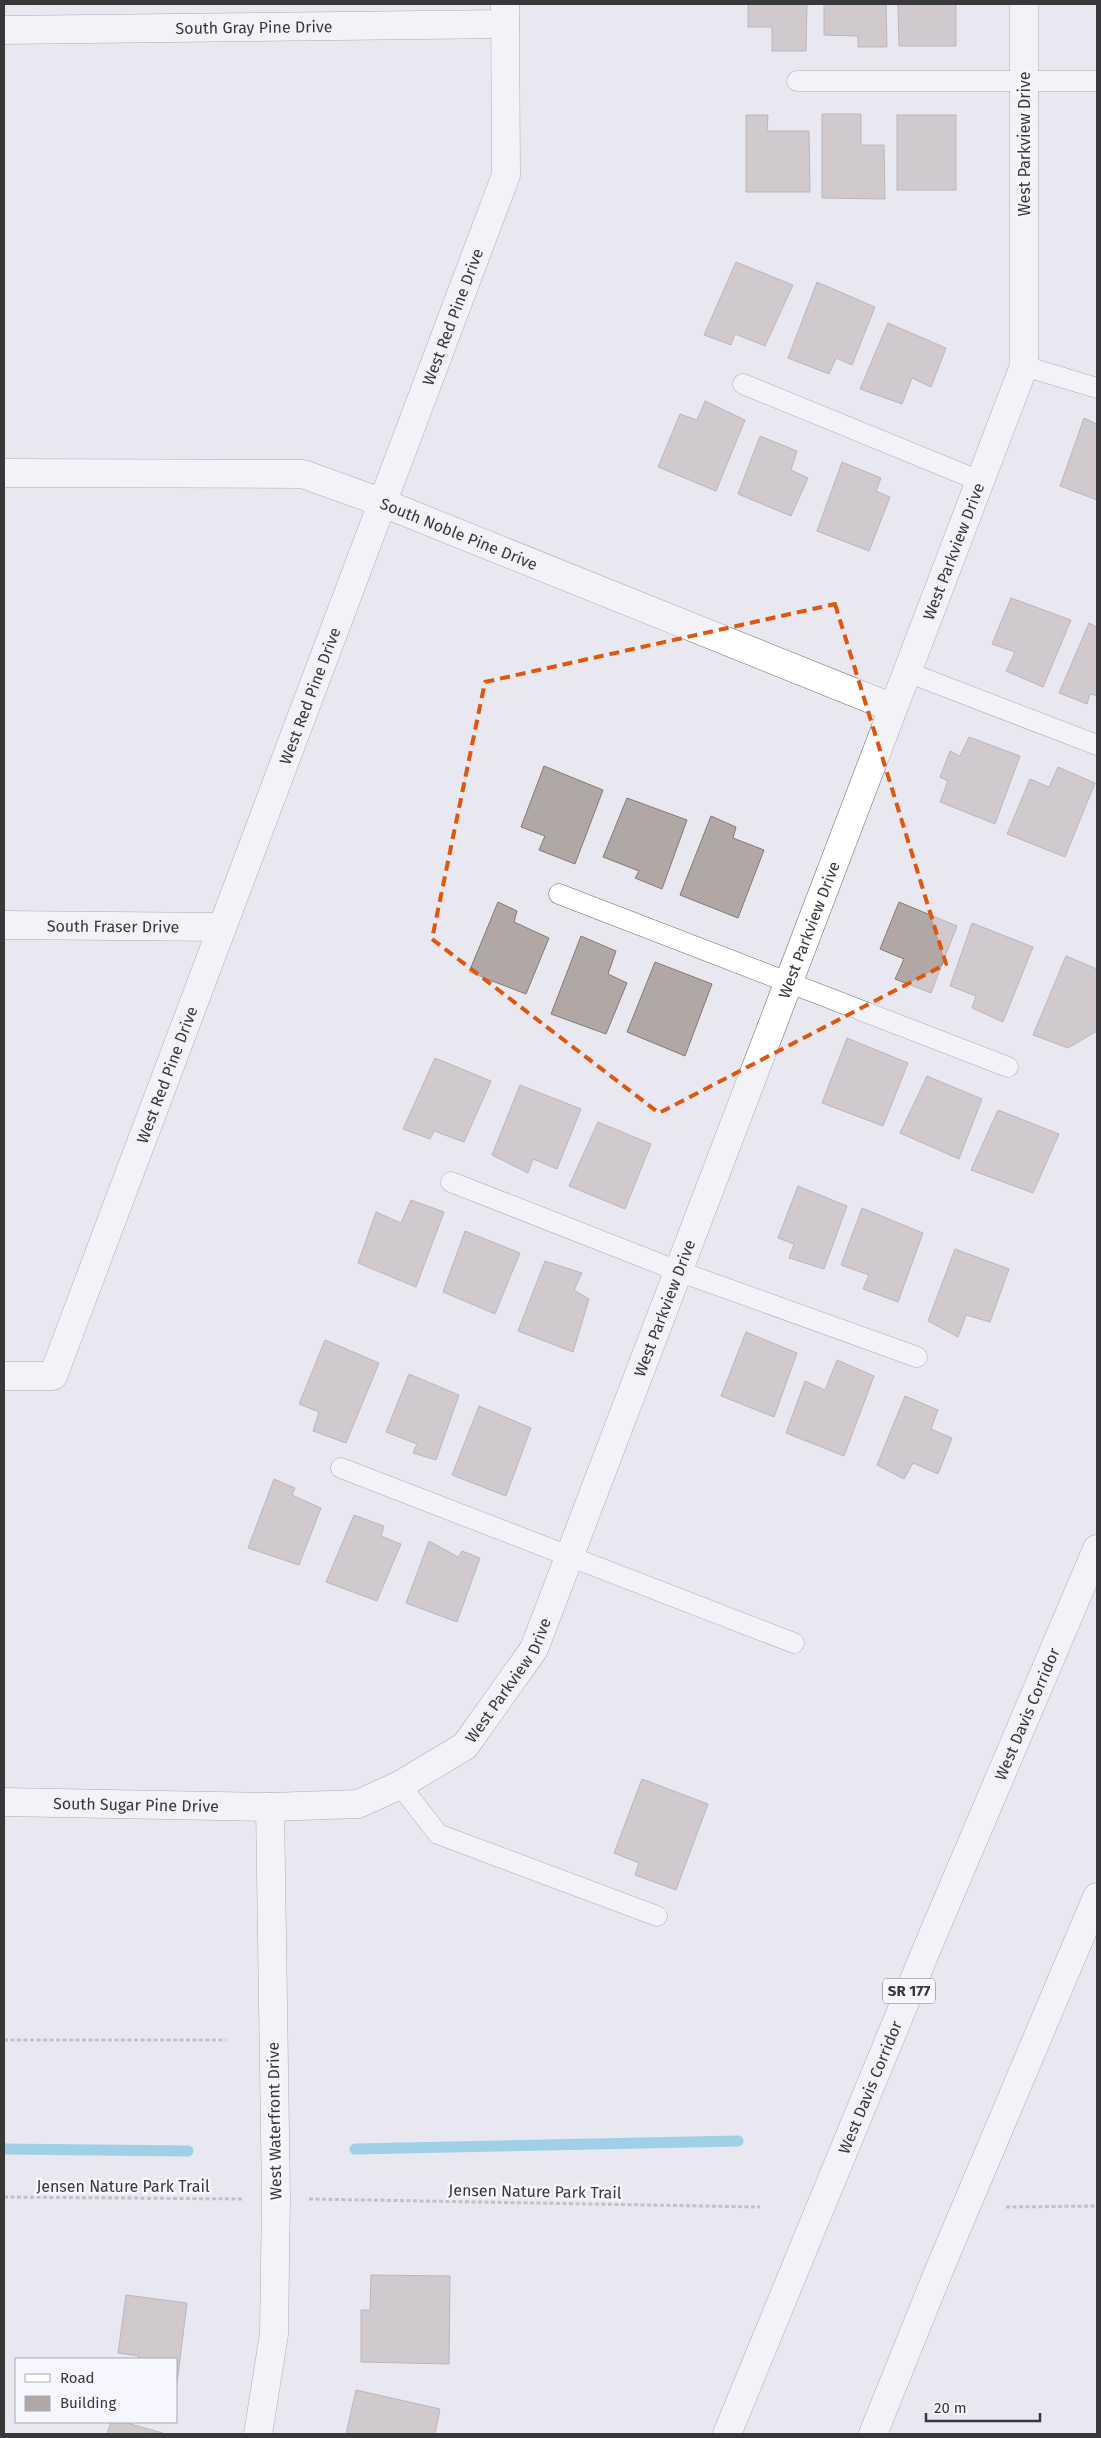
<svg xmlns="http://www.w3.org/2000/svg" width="1101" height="2438" font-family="'Fira Sans',sans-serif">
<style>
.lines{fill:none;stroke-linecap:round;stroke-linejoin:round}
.stream{stroke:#46b4d9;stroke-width:11}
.building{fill:#b1a7a5;stroke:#837a78}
.lane-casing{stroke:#68686f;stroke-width:21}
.street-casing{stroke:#68686f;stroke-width:29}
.highway-casing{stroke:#68686f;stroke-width:29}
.path{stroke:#929197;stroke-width:3;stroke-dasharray:4 2.5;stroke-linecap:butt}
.lane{stroke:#fff;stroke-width:20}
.street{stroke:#fff;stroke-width:28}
.highway{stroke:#fff;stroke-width:28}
.marked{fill:none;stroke:#df570e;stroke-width:4;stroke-dasharray:10 6;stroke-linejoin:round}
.labels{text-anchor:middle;stroke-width:5;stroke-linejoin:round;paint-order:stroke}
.shield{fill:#f6f6fe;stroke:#717176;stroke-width:1}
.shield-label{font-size:15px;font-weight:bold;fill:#38383b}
.street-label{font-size:16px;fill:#38383b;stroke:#f6f6fe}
</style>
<rect width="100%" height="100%" fill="#e9e8f1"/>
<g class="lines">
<g class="stream">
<path d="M4,2149l184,2"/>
<path d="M355,2149l383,-8"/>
</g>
</g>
<g class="building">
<path d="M748,4h59l-1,47h-34v-24h-24z"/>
<path d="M824,4h62l1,43h-29v-11l-34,-1z"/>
<path d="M898,4h58v42h-57z"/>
<path d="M822,114h39v31h23l1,54 -63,-1z"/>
<path d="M746,115h22l-1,16h42l1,61h-64z"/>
<rect x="897" y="115" width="59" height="75"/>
<path d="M736,262l57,23 -28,61 -30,-12 -4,11 -27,-10z"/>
<path d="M817,282l58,25 -23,58 -16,-7 -7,16 -41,-16z"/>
<path d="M888,323l58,25 -15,39 -19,-9 -10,26 -42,-15z"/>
<path d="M705,401l40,19 -29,71 -58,-24 22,-53 17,6z"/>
<path d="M1084,418l13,6v76l-37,-14z"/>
<path d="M760,436l37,15 -6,19 17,8 -17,38 -53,-22z"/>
<path d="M842,462l39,16 -5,13 14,6 -21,54 -52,-20z"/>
<path d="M1011,598l60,22 -28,67 -37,-16 9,-19 -23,-8z"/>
<path d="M1089,623l8,4v69l-7,-2 -3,10 -28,-11z"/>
<path d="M969,737l51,19 -25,68 -55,-22 8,-21 -8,-4 10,-26 10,5z"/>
<path d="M544,766l59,24 -28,74 -36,-14 6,-14 -24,-9z"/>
<path d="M1058,767l37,16 -30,74 -58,-23 23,-55 19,8z"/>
<path d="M627,798l60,22 -25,69 -27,-11 4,-7 -36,-14z"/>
<path d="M711,816l25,11 -3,11 31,12 -26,68 -58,-23z"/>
<path d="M498,902l19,9 -3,11 35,16 -23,56 -57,-22z"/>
<path d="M899,902l58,24 -26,67 -36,-14 9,-20 -24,-10z"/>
<path d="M972,923l61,24 -30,75 -31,-14 4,-12 -26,-10z"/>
<path d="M581,936l35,15 -8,23 19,9 -21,51 -55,-20z"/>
<path d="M1066,956l31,13v62l-29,17 -35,-13z"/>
<path d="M655,962l57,22 -27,72 -58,-24z"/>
<path d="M847,1038l61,25 -25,63 -61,-23z"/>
<path d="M435,1058l56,23 -27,61 -30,-11 -4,8 -27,-10z"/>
<path d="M927,1076l55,23 -23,60 -59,-26z"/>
<path d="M520,1085l61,24 -24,60 -24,-10 -5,14 -36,-18z"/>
<path d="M998,1110l61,24 -26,59 -62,-23z"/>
<path d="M598,1122l53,22 -26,65 -56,-23z"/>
<path d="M798,1186l49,20 -23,63 -35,-11 5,-14 -16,-6z"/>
<path d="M411,1200l33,12 -28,75 -58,-24 18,-51 25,11z"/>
<path d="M862,1208l61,25 -25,69 -35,-13 6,-14 -28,-10z"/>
<path d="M465,1231l55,22 -25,61 -52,-22z"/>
<path d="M955,1249l54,20 -19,53 -24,-7 -8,22 -30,-16z"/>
<path d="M545,1261l37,12 -8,17 15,9 -16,53 -55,-21z"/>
<path d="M746,1332l51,21 -23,64 -53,-21z"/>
<path d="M325,1340l54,23 -33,80 -33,-12 6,-19 -20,-8z"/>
<path d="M837,1360l37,16 -30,80 -58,-23 19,-52 20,9z"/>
<path d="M409,1374l50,21 -23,65 -23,-7 4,-9 -31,-12z"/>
<path d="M905,1396l33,14 -7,19 21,9 -14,36 -25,-11 -9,16 -27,-14z"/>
<path d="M479,1406l52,22 -25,68 -54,-21z"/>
<path d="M274,1479l21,9 -3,7 29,13 -22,57 -51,-17z"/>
<path d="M354,1515l30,11 -3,10 20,8 -24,57 -51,-19z"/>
<path d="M429,1541l29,16 4,-6 18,7 -23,64 -51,-19z"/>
<path d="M642,1779l66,25 -32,86 -41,-15 4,-12 -25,-10z"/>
<path d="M371,2275l79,1 -1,88 -88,-2v-52h9z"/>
<path d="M126,2295l61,8 -10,80 -1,-24h-38l1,-3 -21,-3z"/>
<path d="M356,2390l84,19 -5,25h-89z"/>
<path d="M111,2422h12l40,11 -56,1z"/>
</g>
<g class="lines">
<g class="lane-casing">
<g id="lane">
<path d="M797,81h300"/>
<path d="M1024,366l73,22"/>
<path d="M743,384l237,97"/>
<path d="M907,672l190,73"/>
<path d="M559,894l449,173"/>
<path d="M451,1182l227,89 239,86"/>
<path d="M341,1468l453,175"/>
<path d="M400,1785l38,49 219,82"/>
</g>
</g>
<g class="street-casing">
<g id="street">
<path id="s1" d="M4,30l501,-6"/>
<path id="s2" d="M4,473l299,1 80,29 510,205"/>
<path id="s3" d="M4,925l218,2"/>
<path id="s4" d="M4,1376h49l453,-1201 -1,-171"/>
<path id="s5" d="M4,1802l266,5 88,-3 42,-19 65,-39 69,-97 490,-1283v-362"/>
<path d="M258,2434l16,-100 2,-136 -6,-391"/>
</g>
</g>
<g class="highway-casing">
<g id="highway">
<path id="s6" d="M727,2434l201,-488 169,-397"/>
<path d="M873,2434l67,-166 157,-371"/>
</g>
</g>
<g class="path">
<path d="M4,2040h222"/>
<path d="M4,2197l239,2"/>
<path d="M309,2199l451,8"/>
<path d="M1006,2207l91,-1"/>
</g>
<use href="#lane" class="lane"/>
<use href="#street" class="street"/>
<use href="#highway" class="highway"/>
</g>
<path d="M0 0H1101V2438H0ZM835,604l111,360 -287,149 -227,-174 53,-257z" fill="#e9e8f1" fill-opacity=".55" fill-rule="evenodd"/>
<path class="marked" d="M835,604l111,360 -287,149 -227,-174 53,-257z"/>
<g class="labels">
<rect class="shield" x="883" y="1978.5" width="52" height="25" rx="4"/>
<g class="shield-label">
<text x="909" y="1996">SR 177</text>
</g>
<g class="street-label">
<text dy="6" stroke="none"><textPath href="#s1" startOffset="250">South Gray Pine Drive</textPath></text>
<text transform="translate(1024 144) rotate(-90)" y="6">West Parkview Drive</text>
<text dy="6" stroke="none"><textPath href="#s4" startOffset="1181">West Red Pine Drive</textPath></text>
<text dy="6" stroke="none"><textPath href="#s2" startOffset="466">South Noble Pine Drive</textPath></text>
<text dy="6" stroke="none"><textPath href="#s5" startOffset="1770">West Parkview Drive</textPath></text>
<text dy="6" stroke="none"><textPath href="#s4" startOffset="776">West Red Pine Drive</textPath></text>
<text dy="6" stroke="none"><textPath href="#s3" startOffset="109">South Fraser Drive</textPath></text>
<text dy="6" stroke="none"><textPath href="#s5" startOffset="1365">West Parkview Drive</textPath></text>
<text dy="6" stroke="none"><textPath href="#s4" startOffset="371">West Red Pine Drive</textPath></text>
<text dy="6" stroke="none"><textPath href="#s5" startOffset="960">West Parkview Drive</textPath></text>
<text dy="6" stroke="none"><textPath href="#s5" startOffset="555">West Parkview Drive</textPath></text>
<text dy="6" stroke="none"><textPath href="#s6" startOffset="780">West Davis Corridor</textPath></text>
<text dy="6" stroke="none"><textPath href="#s5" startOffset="132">South Sugar Pine Drive</textPath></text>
<text dy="6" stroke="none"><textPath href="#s6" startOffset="375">West Davis Corridor</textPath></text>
<text transform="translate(274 2121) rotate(-91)" y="6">West Waterfront Drive</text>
<text x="123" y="2192">Jensen Nature Park Trail</text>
<text transform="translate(535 2191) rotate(1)" y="6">Jensen Nature Park Trail</text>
</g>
</g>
<rect width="1101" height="2438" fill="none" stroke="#38383b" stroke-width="10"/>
<rect x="15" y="2358" width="162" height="65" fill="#f6f6fe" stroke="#aaaab0"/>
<rect x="25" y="2374" width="25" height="8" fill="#ffffff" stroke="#aaaab0"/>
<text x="60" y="2383" font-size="15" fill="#38383b">Road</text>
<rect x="25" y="2396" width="25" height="15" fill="#b1a7a5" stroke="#aaaab0"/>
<text x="60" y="2408" font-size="15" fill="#38383b">Building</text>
<path d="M926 2413v8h114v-8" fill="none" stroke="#38383b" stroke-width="2.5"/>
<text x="934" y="2413" font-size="15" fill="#38383b" stroke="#f6f6fe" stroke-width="4" paint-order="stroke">20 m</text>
</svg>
